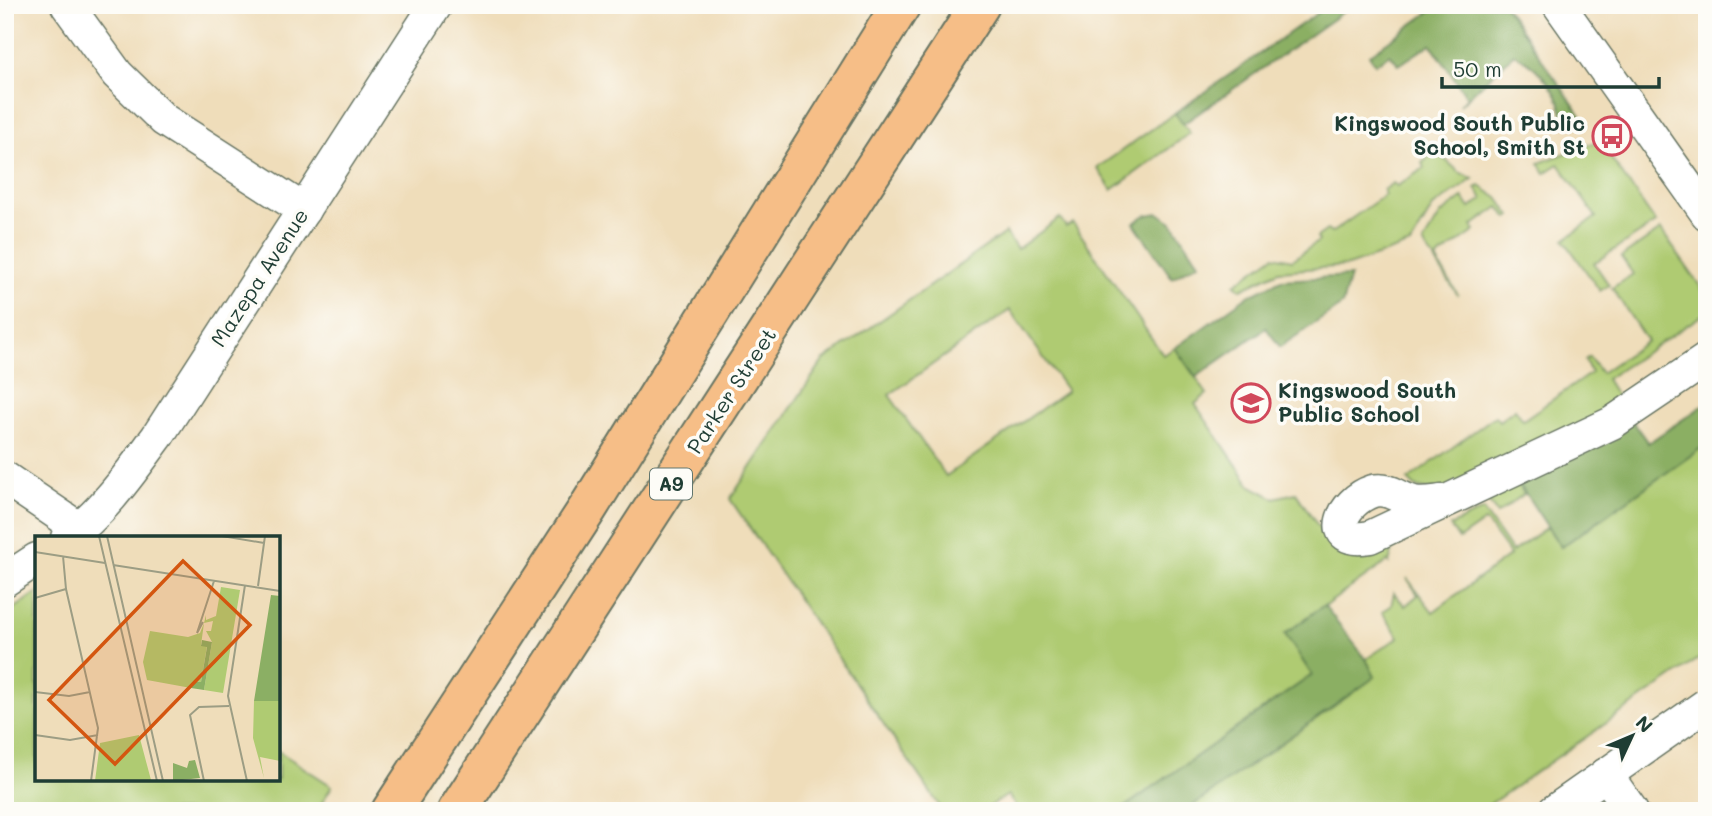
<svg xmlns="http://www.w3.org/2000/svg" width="1712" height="816" font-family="Mali,sans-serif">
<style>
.green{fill:#afcb72;stroke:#678453;stroke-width:2;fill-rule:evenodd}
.forest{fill:#8baf64;stroke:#55764c;stroke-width:2}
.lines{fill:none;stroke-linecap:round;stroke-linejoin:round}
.minor-casing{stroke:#687563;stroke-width:35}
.highway-casing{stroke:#687563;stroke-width:42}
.minor{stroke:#fff;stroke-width:32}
.highway{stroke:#f6be87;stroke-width:38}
.labels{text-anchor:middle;stroke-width:7;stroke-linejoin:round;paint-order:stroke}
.shield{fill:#fdfcf7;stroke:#62766e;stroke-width:2}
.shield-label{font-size:19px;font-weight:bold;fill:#1f3d34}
.poi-label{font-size:21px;font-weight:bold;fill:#1f3d34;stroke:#fdfcf7;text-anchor:end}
.street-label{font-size:21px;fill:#1f3d34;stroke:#fdfcf7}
.inset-road{fill:none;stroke:#9c9d84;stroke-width:2}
.view{fill:#d45610;fill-opacity:0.15;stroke:#d45610;stroke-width:3.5}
.inset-edge{fill:none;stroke:#1f3d34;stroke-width:3.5}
</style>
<rect width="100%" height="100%" fill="#fdfcf7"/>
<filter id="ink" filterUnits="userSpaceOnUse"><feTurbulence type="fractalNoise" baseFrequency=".0143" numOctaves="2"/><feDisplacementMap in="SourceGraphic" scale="14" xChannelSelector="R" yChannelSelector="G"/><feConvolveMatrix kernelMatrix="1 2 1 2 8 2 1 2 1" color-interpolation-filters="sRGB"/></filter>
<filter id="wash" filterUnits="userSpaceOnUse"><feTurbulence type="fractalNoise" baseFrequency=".00686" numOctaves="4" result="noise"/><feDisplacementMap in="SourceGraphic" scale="28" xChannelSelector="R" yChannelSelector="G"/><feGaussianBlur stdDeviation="1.57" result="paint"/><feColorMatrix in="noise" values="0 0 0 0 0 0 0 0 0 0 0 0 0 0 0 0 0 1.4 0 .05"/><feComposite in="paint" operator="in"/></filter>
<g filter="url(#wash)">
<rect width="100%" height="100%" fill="#efddba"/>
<g class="green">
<path d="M1175,113l15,20 -78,57 -15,-22z"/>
<path d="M1599,141l57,82 -62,40 15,22 -9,6 -36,-51 32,-23 -37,-53 -14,9 -6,-10z"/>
<path d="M1436,151l23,21 14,7 -40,28 -22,37 -63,22 -69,5 -38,18 -6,-5 39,-28 18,4 27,-19 -2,-4 10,-7 4,3 54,-38 -2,-5 10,-7 4,3 27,-18 -2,-5z"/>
<path d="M1480,186l18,12 13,18 -3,2 -9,-11 -27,19 3,5 -39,28 22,36 -35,-52 18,-29 22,-16 7,10 13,-9 -7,-11z"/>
<path d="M1060,218l6,9 7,-4 90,132 12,-7 32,46 -12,10 56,82 23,12 22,-5 30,45 13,5 83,-14 -29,20 -4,14 -2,-1 -102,72 27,41 -193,136h-100l-11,-16 -26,16h-39l-213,-312 93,-138 182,-128 12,16zM1010,310l57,81 -121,85 -57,-81z"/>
<path d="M1661,230l46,66v20l-3,-2 -98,65 18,29 -179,85 -30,-6 -7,-7 87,-64 4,5 16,-12 8,11 68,-47 -6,-13 4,-3 12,16 46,-32 -35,-53 21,-14 -12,-17z"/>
<path d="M1707,444v209l-227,158h-295l190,-134 -9,-18 33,-22 -17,-25 9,-6 3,-13 11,13 13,-11 -11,-17 26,34 77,-57 -25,-34 -26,18 -9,-13 33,-16 29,42 35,-25 14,20z"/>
<path d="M1513,475l11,19 -27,20 -11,-16z"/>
<path d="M37,593v186h241v-28l54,35 -15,25h-312v-196z"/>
</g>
<g class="forest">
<path d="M1329,5h24l-170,119 -8,-11z"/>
<path d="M1434,5h70l83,119 -14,3 -10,-3c2,-29 -25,-58 -49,-70l-54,51 7,-8 -36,-53 -32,21 -9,-11 -15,10 -6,-9 66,-47z"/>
<path d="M1158,213l14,9 27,41 -27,15 -38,-55 10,-7z"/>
<path d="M1350,276l-8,29 -62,42 -14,-19 -70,49 -21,-29 71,-51 35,-17z"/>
<path d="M1707,403v41l-146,103 -48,-72 120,-53 15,21z"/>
<path d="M1324,605l42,54 9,18 -190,134h-66l193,-136 -27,-41z"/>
</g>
</g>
<g filter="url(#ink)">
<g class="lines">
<g class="minor-casing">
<g id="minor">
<path d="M67,5l50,69 47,46 140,90"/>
<path d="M1559,5l148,209"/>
<path d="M5,478l75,51"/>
<path d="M1441,501c-8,1 -18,3 -27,1 -14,-3 -25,-15 -41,-11 -32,10 -50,55 -3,46l242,-114 95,-64"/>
<path d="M67,538c36,-25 64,-66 90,-101l279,-432"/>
<path d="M5,580l32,-21"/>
<path d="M1606,774l26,37"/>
<path d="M1554,811l153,-107"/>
</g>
</g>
<g class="highway-casing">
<g id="highway">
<path d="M391,811l197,-303 313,-503"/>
<path d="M457,811l523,-806"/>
</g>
</g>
<use href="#minor" class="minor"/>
<use href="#highway" class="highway"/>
</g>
</g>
<defs>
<g id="bus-ring" transform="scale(2.0125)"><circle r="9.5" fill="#fdfcf7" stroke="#d1495b" stroke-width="1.5"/><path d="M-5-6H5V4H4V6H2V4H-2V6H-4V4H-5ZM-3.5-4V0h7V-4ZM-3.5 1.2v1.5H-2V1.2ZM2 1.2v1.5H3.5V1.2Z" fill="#d1495b"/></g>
<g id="school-ring" transform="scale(2.0125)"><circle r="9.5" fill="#fdfcf7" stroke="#d1495b" stroke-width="1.5"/><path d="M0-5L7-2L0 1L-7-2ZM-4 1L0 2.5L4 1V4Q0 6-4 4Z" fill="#d1495b"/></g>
</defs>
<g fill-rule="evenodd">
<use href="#bus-ring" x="1612" y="136"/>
<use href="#school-ring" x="1251" y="403"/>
</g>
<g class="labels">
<rect class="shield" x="650" y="468.5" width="42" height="31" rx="5"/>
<g class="shield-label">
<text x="671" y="491">A9</text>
</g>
<g class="poi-label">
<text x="1585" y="131">Kingswood South Public<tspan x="1585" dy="24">School, Smith St</tspan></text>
<text x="1278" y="398" text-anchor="start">Kingswood South<tspan x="1278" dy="24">Public School</tspan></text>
</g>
<g class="street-label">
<text transform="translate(260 278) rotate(-57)" y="7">Mazepa Avenue</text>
<text transform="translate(732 391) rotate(-57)" y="7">Parker Street</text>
</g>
</g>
<g transform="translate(35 536)">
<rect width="245" height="245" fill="#efddba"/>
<path d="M186,51l19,3 -17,103 -19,-3 8,-48 -6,-11h5l2,-10 -9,2 2,-8v5l10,-4zM169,87l-3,22 6,1 -6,36 -8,-1 -2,7 -44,-8 -4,-18 7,-31 38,6 12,-4zM219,165h26v60l-20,-4 4,21 -11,-40zM104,199l12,45 -56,1 5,-38z" fill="#afcb72"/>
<path d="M236,59l9,1v105h-26zM167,104l10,2 -8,48 -13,-2 2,-7 8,1 6,-35 -6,-1zM160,224l5,18 -27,3v-18l14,5 2,-7z" fill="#8baf64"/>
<path class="inset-road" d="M64,0l58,245M72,0l56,245M187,0l42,7M0,16l70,11M28,20l3,33 32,139 -7,53M78,29l167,26M210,49l-17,111 19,85M223,50l7,-50M0,62l31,-9M168,86l-6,11 17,-52M0,156l34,4 21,-4M0,199l35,5 28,-5M169,245l-14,-66 9,-8 30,-1"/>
<path class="view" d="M148,25l67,64 -135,139 -66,-64z"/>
<rect width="245" height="245" class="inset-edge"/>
</g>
<rect width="1712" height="816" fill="none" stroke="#fdfcf7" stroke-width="28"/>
<g transform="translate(1632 736) rotate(46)" stroke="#fdfcf7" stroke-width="5" paint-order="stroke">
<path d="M0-5L12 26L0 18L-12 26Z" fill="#1f3d34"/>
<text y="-10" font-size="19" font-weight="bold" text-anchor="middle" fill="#1f3d34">N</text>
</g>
<path d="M1442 77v10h217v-10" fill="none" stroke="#1f3d34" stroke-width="3.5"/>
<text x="1453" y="77" font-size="21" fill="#1f3d34" stroke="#fdfcf7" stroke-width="5" paint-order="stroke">50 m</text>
</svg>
